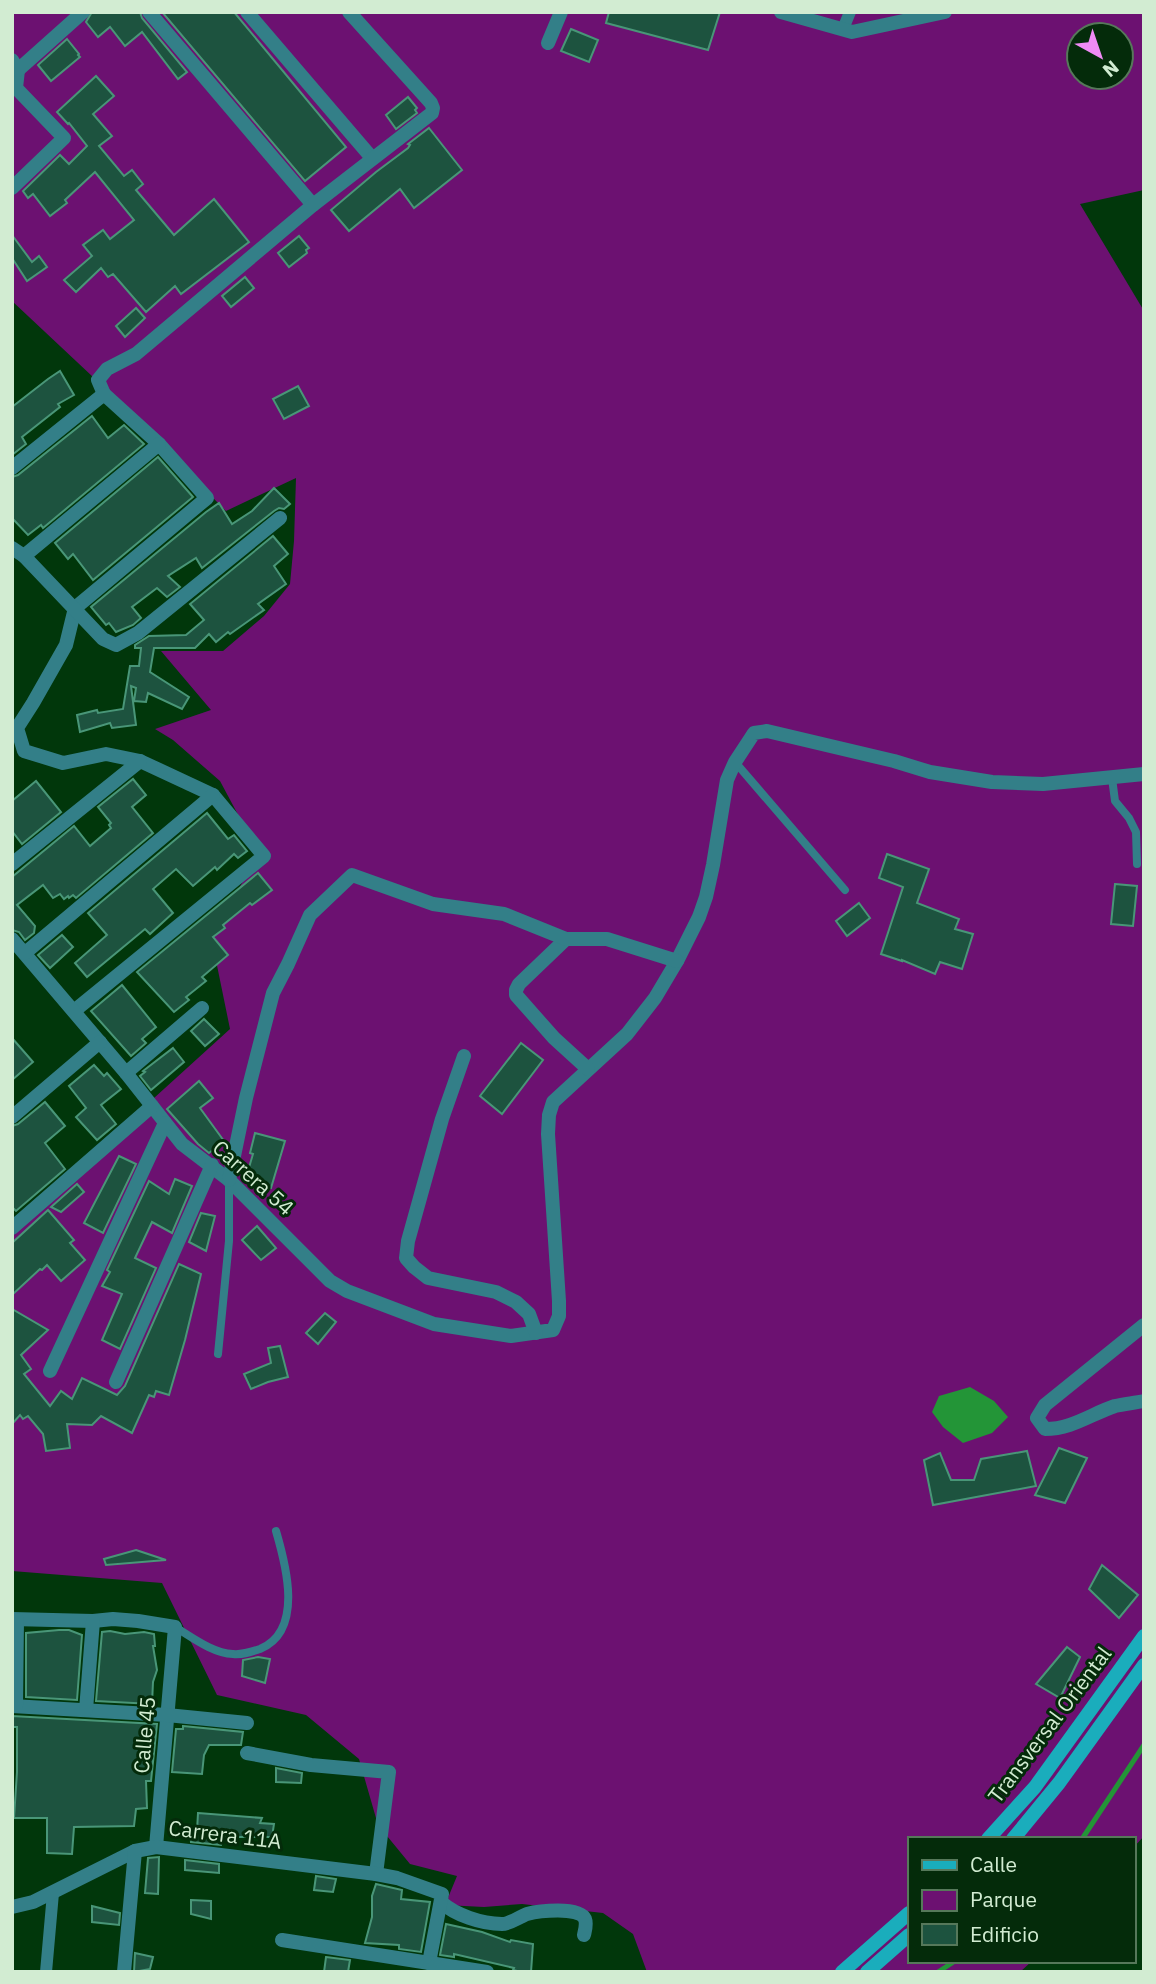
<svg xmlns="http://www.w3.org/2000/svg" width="1156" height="1984" font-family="'IBM Plex Sans',sans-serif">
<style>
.green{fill:#6c1171;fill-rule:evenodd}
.water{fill:#239537}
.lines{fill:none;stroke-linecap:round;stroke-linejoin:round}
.stream{stroke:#239537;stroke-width:5}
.building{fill:#1d533f;stroke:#499678;stroke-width:2}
.service{stroke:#337f88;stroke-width:8}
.pedestrian{stroke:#337f88;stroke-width:12}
.minor{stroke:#337f88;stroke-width:14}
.secondary{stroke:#1aadbc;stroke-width:14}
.labels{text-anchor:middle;stroke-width:6;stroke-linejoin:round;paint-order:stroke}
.street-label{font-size:21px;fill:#d2ecd2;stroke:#042b0a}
</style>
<rect width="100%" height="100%" fill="#01370b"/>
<path class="green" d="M12,12h1132v178l-64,14 64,107v1525l-11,12v-9h-224v122h123l-12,11h-373l-14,-38 -30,-21 -81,-9 -38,3 -39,-2 12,-29 -47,-12 -32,-39 -19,-66 -53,-44 -89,-20 -55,-112 -150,-12v-344l218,-198 -18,-88 46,-89 -38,-71 -47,-41 -18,-11 56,-19 -50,-59h62l41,-35 26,-32 4,-43 2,-63 -70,33 -133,-134 -81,-76zM1079,35h42v42h-42z"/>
<path class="water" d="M970,1387l24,14 14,16 -16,16 -29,10 -20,-16 -11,-15 7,-16z"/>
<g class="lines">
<g class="stream">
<path d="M1082,1839l62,-94"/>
<path d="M938,1972l17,-11"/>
</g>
</g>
<g class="building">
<path d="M92,12h48l2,6 45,54 -9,7 -36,-47 -17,14 -15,-19 -12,10 -12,-15z"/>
<path d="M162,12h72l112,135 -41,34z"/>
<path d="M609,12h111l-12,38 -102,-27z"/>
<path d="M571,29l27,11 -9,22 -28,-11z"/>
<path d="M67,39l12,15 -1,1 2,2 -29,24 -13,-16z"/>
<path d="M96,76l18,20 -21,18 19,22 -13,10 25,30 8,-6 11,14 -7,6 38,45 40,-36 35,43 -68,52 -6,-8 -29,26 -33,-38 -5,3 -7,-9 -25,24 -12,-12 28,-24 -9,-11 20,-15 7,9 24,-19 -39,-48 -30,28 2,3 -17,13 -17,-22 -5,4 -5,-7 37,-36 9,9 18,-18 -18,-23 -1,1 -11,-12z"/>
<path d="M408,97l9,11 -2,2 2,3 -21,16 -10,-14z"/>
<path d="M429,128l33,42 -48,38 -14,-19 -51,42 -18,-21 45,-38 32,-24 2,-3 -2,-1z"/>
<path d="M12,235l20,27 7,-6 8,11 -20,14 -15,-23z"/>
<path d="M299,236l10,12 -3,2 1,3 -18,14 -11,-14z"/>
<path d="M245,277l9,11 -23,19 -9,-11z"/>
<path d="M136,308l9,10 -20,19 -9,-11z"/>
<path d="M60,371l14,24 -16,9 2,3 -38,30 4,7 -14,11v-48l36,-28z"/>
<path d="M298,386l11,20 -25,13 -11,-20z"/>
<path d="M92,416l16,22 16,-13 20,19 -101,84 -2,-3 -13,10 -16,-17v-41l6,-2z"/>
<path d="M158,457l35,40 -100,83 -20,-26 -5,5 -13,-16z"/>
<path d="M274,488l16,16 -6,5 -5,-1 -5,3 -72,57 -6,-10 -28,18 12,11 -13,10 -10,-9 -25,19 9,11 -8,7 -17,7 -7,-9 -3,2 -15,-18 115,-95 13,-9 13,21 20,-13z"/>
<path d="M273,536l15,18 -14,12 12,18 -28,20 6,6 -34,24 -2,-2 -12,10 -7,-8 -14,14h-41l-4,24 39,25 -7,12 -34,-16 -2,9 -12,-1 2,-13 -5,-2 5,39 -24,3 -2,-5 -30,9 -3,-17 20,-5 1,3 25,-4 7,-43h9l2,-18h-6v-3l14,-9 37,-1 18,-15 -14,-16z"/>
<path d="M133,779l13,16 -14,12 21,26 -77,65 -3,-3 -4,3 -1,-2 -4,3 -4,-5 -7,4 -10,-13 -26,20 18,21 -1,7 -9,7 -6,-8 -7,-2v-53l62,-51 16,20 21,-18 -2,-3 2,-2 -13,-16z"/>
<path d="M36,781l25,31 -39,32 -10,-13v-30z"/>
<path d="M207,813l21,26 6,-4 13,16 -9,7 -4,-4 -17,16 -2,-3 -22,19 -17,-17 -23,20 20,24 -23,21 -5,-5 -58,48 -12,-14 32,-28 -19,-22z"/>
<path d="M887,854l42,15 -12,34 42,16 -4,10 18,5 -11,35 -22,-7 -5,12 -33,-14v1l-21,-7 22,-67 -24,-9z"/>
<path d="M258,873l14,17 -20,15 -2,-2 -27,22 2,3 -12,9 15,18 -26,22 4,4 -20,16 3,3 -15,12 -37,-40z"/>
<path d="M1115,884l22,2 -4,40 -22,-2z"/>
<path d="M859,903l11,15 -23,18 -11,-15z"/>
<path d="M62,935l11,12 -23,21 -12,-13z"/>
<path d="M122,985l34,42 -14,12 4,4 -15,13 -40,-45z"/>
<path d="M204,1019l15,15 -14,12 -14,-15z"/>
<path d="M12,1038l21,24 -21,18z"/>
<path d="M521,1043l22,17 -41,54 -22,-18z"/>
<path d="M173,1048l11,14 -33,28 -11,-14 5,-4 -2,-1z"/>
<path d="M94,1065l10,11 3,-3 14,16 -20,16 15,19 -19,16 -21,-23 10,-9 -17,-22z"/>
<path d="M199,1081l14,17 -13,10 24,33 -15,12 -11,-9 -31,-35z"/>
<path d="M45,1102l20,24 -20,17 20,26 -49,42 -4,-4v-81l6,-2z"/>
<path d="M255,1133l30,8 -14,47 -26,-7 8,-27 -3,-1z"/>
<path d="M119,1156l17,8 -33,69 -19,-10z"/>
<path d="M175,1179l17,7 -20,47 -20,-11 -17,36 21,10 -36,81 -18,-9 20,-46 -20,-8 8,-14 -3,-2 42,-89 20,13z"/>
<path d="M77,1184l7,8 -23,20 -10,-5z"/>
<path d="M48,1210l26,30 -4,3 15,17 -24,21 -14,-16 -5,5 -2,-1 -28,26v-52z"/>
<path d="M201,1213l14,3 -9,35 -17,-9z"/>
<path d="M257,1226l19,22 -15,12 -19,-20z"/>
<path d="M179,1264l22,10 -16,66 -16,55 -13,-4 -2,6 -5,-2 -17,38 -31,-17 -9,9 -25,-1 3,24 -24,3 -3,-17 -15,-18 -5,3 -3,-4 -8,9v-115l36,21 -27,25 10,14 -7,5 26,32 11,-15 11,8 10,-21 35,17 8,-9z"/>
<path d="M325,1313l11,9 -18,22 -12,-11z"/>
<path d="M280,1346l8,31 -20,5 -17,7 -7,-15 27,-11 -3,-15z"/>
<path d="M1059,1448l28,10 -22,45 -30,-8z"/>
<path d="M1027,1451l9,35 -103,19 -9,-45 16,-7 11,27h23l7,-21z"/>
<path d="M136,1550l30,10 -60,5 -2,-6z"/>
<path d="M1102,1565l36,30 -19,23 -30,-29z"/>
<path d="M59,1630h10l13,5 -5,65 -51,-3v-64z"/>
<path d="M110,1631l15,3 19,-2 10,2 1,12h-2l4,24 -4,12 -1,22 -56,-3 6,-69z"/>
<path d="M1067,1647l13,10 -20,41 -24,-14z"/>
<path d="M258,1657l12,2 -5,24 -23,-7 1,-16z"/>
<path d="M12,1716l145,8 -6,57h-5l1,27 -11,1 -2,17 -60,1 -2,27 -25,-1v-35h-33l3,-46v-45h-5z"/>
<path d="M183,1726l60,6 -2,13h-32l-5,10 -2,19 -30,-2 4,-43h7z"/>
<path d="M276,1768l26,5 -1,10 -25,-1z"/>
<path d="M198,1813l64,5 -2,5 14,1 -2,13h-46l-1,4h-3l-1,4 -30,-3 -1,-10 7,-1z"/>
<path d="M159,1857l-1,37 -13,-1 3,-35z"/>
<path d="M185,1860l34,4v9l-34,-3z"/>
<path d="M316,1876l20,3 -3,13 -19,-2z"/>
<path d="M376,1884l26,6 -1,9 29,3 -9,50 -22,-3v-4l-34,-2 7,-26v-21z"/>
<path d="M191,1900l20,1v18l-20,-5z"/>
<path d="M92,1906l28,7 -1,12 -27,-3z"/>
<path d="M446,1924l36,8 28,10 1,-2 22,4 -2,28h-10l-8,-2 1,-2 -60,-14v3l-14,-2z"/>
<path d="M135,1953l18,4 -3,12 -16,3z"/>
<path d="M326,1957l24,3 -2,12h-24z"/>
</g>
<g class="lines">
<g class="service">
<path d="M735,762l110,128"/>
<path d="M1112,778l3,23 14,17 7,14 1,32"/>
<path d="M218,1354l11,-113v-61"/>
<path d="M175,1627c17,10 37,26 58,27 9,1 18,-2 27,-5 44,-18 26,-84 16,-118"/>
</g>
<g class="pedestrian">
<path d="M843,29l7,-17"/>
<path d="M46,1972l7,-79"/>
</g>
<g class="minor">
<path d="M149,12l164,193"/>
<path d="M247,12l125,146"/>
<path d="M781,12l71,20 93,-20"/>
<path d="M548,43l13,-31"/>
<path d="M12,60l6,10 -2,18 48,50 -52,50"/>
<path d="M18,70l65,-58"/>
<path d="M104,394l-6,-14 9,-11 29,-15 177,-149 119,-92 1,-5 -2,-5 -82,-91"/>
<path d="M12,468l92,-74 55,50 48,54 -132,110 -9,37 -33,58 -16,25 7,23 39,12 43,-9 34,7 73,34 51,61 -190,155"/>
<path d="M12,548l12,8 79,83 13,6 22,-12 142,-115"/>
<path d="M24,556l135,-112"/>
<path d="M12,864l128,-103"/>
<path d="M12,939l114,134 56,71 47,36 101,101 17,10 87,33 77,12 42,-6 6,-14v-15l-11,-167 1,-19 4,-13 74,-68 28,-36 22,-37 22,-44 7,-20 7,-32 14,-85 8,-18 19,-29 13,-2 127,30 36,11 62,10 51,2 101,-10"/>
<path d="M566,939l-47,45 -3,6v5l38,43 34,31"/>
<path d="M25,953l188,-158"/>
<path d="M464,1056l-22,63 -34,122 -2,17 8,9 14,11 68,14 20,10 13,12 7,19"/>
<path d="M126,1073l76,-65"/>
<path d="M12,1117l88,-75"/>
<path d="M229,1180l17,-82 27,-105 15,-29 22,-49 42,-40 81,29 71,10 62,25h41l70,22"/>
<path d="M12,1228l140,-122"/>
<path d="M1144,1325l-99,80 -8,13 8,11c27,0 46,-15 70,-23 9,-2 19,-3 29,-5"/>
<path d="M50,1371l115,-248"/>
<path d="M116,1382l96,-217"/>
<path d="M12,1619l81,2 20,-2 25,2 37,6 -19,220"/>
<path d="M12,1706l155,9 80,8"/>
<path d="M16,1706l1,-86"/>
<path d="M86,1710l7,-89"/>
<path d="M247,1753l64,12 78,7 -13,102"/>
<path d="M441,1902c14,13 41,22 61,22 8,0 17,-7 25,-10 11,-3 52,-8 58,5 2,5 0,11 -1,16"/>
<path d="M12,1907l21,-5 102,-51 21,-4 220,27 21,4 45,16 -13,69"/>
<path d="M282,1940l205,32"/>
<path d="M124,1972l11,-121"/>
</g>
<g class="secondary">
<path d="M988,1839l47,-52 109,-151"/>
<path d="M1013,1839l46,-56 85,-118"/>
<path d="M842,1972l67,-59"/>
<path d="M867,1972l42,-37"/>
</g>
</g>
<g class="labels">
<g class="street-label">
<text transform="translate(253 1178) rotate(42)" y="7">Carrera 54</text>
<text transform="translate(1050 1725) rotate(-53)" y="7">Transversal Oriental</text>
<text transform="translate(145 1735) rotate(-85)" y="7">Calle 45</text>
<text transform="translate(225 1835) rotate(7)" y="7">Carrera 11A</text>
</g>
</g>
<rect width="1156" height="1984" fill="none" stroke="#d2ecd2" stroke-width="28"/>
<rect x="908" y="1837" width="228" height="126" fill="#042b0a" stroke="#56785a" stroke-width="2"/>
<rect x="922" y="1860" width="35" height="10" fill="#1aadbc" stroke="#56785a" stroke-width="2"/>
<text x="970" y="1872" font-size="21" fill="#d2ecd2">Calle</text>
<rect x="922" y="1890" width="35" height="21" fill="#6c1171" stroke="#56785a" stroke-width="2"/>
<text x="970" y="1907" font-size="21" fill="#d2ecd2">Parque</text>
<rect x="922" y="1924" width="35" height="21" fill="#1d533f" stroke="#56785a" stroke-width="2"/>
<text x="970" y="1942" font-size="21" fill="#d2ecd2">Edificio</text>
<g transform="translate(1100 56) rotate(140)"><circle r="33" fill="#042b0a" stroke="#56785a" stroke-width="2"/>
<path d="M0-5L12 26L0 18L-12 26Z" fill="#f08bf5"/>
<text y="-10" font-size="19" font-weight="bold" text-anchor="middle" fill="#d2ecd2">N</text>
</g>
</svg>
